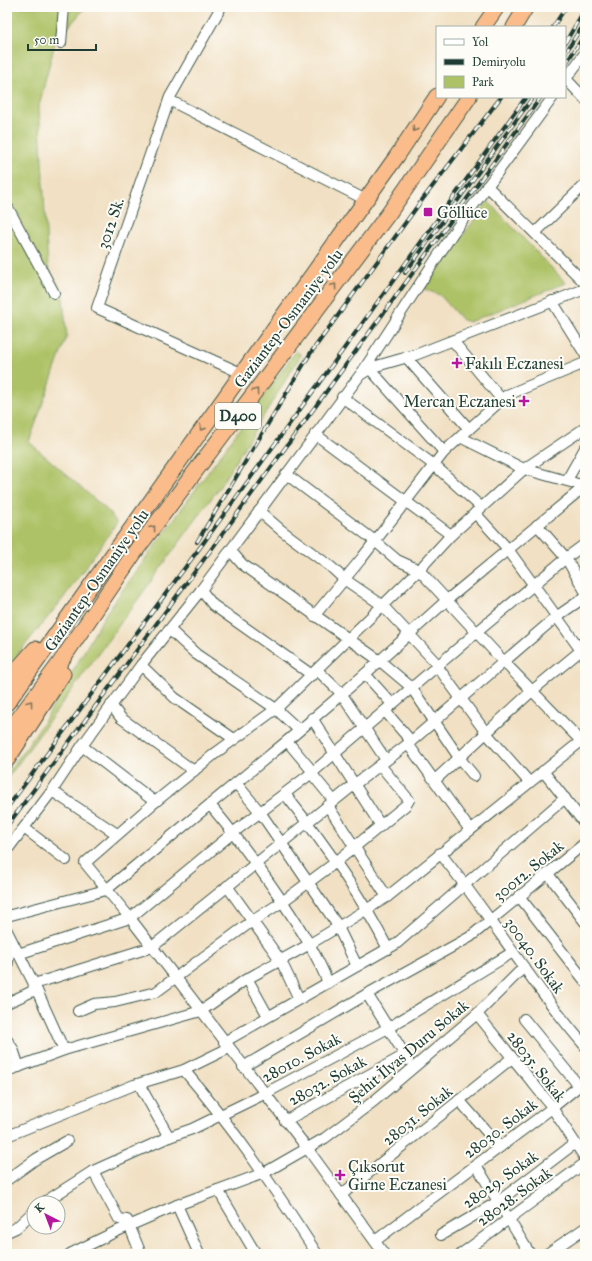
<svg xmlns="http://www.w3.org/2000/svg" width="592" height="1261" font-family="'IM FELL Great Primer',serif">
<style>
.green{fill:#adc266;stroke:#66804d}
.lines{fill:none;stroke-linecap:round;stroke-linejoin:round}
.minor-casing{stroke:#3e5549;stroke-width:12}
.highway-casing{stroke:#3e5549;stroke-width:17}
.minor{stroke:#fff;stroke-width:10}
.highway{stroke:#fabc8b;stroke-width:15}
.rail-casing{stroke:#1f3d34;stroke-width:4}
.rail{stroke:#fdfcf7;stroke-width:2.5;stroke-dasharray:8;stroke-linecap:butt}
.oneway{stroke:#82765b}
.poi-dot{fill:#b5179e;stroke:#fdfcf7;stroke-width:1.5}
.labels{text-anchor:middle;stroke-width:4;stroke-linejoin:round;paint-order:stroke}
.shield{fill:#fdfcf7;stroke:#62766e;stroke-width:1}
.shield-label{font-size:15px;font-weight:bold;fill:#1f3d34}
.poi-label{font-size:16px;fill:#1f3d34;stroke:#fdfcf7;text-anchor:start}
.street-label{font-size:16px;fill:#1f3d34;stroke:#fdfcf7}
</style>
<rect width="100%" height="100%" fill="#fdfcf7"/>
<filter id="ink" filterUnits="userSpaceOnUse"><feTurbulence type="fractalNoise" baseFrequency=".025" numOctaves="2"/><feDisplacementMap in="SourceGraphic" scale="8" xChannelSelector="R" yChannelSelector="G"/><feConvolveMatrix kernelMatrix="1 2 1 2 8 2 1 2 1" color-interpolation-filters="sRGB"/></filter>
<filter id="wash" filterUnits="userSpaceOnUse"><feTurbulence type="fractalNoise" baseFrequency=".012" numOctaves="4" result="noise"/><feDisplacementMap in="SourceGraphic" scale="16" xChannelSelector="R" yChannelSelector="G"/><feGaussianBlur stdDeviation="0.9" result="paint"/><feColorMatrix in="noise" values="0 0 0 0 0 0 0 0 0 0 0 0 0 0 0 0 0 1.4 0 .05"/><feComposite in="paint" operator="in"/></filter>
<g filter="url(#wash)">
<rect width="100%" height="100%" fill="#f1e0c3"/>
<g class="green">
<path d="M7,7h79l-31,35 -16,64 9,161 14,24 5,45 -38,106 79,69 9,12 -55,77 -55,67z"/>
<path d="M488,201l78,82 -97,39 -7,-2 -22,-25 -16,-6z"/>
<path d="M296,351l5,4 -82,133 -212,291v-5l38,-54 61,-107z"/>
</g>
</g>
<g filter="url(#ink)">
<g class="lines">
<g class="minor-casing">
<g id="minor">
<path d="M221,7l-51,90 -73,211 144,65"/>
<path d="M61,43l3,-36"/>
<path d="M566,79l19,20"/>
<path d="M565,80l20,-27"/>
<path d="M169,100l197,100"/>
<path d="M487,186l98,97"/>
<path d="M7,206l47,87"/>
<path d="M535,233l50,-49"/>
<path d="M552,301l33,53"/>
<path d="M453,341l49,59"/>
<path d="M406,357l63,72"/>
<path d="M370,369l74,83"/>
<path d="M361,374l92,-141 100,-136"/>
<path d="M342,397l92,68 47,42"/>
<path d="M315,434l136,101"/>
<path d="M462,438l62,31 61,17"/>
<path d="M286,474l89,67 22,19 22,10 85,92 81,83"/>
<path d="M567,480l18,-32"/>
<path d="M259,511l22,19 50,37 13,12 38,26 56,60 2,5 47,64 42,48"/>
<path d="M475,513l32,35 78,108"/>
<path d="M537,525l29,33 19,33"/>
<path d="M230,550l12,14 138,97 31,26 49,72 14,17"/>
<path d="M201,590l12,15 99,70"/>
<path d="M314,616l48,-58 82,-106 25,-23 38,-34 78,-32"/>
<path d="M170,630l26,24 80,55 23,21"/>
<path d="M141,665l34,33 59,41"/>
<path d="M317,670l24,23 45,67"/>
<path d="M365,674l27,30"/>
<path d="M111,705l10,13 73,53"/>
<path d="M385,711l26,30"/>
<path d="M312,718l69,108"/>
<path d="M287,741l26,31"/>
<path d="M408,744l62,86"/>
<path d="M82,746l73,56"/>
<path d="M543,771l42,53"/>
<path d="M311,773l23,28"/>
<path d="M435,780l98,-90 52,-43"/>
<path d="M236,783l24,29 76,111 21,43"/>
<path d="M52,791l65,43"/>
<path d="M285,794c39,49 75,99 103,155"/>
<path d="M210,805c25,29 48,61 70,93 18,27 36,54 48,85"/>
<path d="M328,806l59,91"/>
<path d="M24,828l42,32"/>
<path d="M7,850l45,-59 30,-45 59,-81 60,-75 159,-215 13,-8 42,-12 170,-66"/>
<path d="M440,853c51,63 92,132 145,193"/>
<path d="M548,874l37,48"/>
<path d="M227,886l54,75 18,38"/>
<path d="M519,896l66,85"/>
<path d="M7,916l99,-26 181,-149 78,-67 82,-74 138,-114"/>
<path d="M7,931l27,53 -1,7 -26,12"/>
<path d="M7,942l2,11 -2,16"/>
<path d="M18,954l112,-36 104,-86 79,-60 164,-140 89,-74 19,-14"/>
<path d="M248,980l20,36"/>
<path d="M367,994l41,66"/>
<path d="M78,1011l16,-7 21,-2 41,-10 95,-70 31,-20 54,-40 70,-57 3,-5 -29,-35"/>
<path d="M477,1014l72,89 36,55"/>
<path d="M524,1019l55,67"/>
<path d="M7,1040l6,9 6,18"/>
<path d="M224,1042l172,-98 169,-146"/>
<path d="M64,1050l-30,-66 118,-37 203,-163 53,-40 148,-127 29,-20"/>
<path d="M243,1067l124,-73 103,-57 115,-94"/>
<path d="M184,1070c50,59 91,119 133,184"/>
<path d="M7,1071l57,-21 137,-39 44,-31 65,-36 77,-47 198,-159"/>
<path d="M139,1084l30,53"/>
<path d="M459,1100l41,47"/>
<path d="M285,1121l120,-66"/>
<path d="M7,1136l127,-51 50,-15 45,-22"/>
<path d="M476,1165l54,89"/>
<path d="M93,1171l76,-34 23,-8 72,-35 124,-66 125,-76"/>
<path d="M7,1180l29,-21 31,-18"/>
<path d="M218,1190l38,64"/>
<path d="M341,1195l171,-137"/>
<path d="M43,1203l50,-32 26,48 8,1 14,34"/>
<path d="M177,1205l22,49"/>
<path d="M7,1232l9,-4 18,-17"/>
<path d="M441,1235l58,-34 75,-57"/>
<path d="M375,1241l177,-133 33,-27"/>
<path d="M70,1254l45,-22 62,-27 87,-32 61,-35 49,-37 103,-87 46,-46"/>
<path d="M384,1254l-77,-106 -177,-230 -45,-55 70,-61 62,-50 59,-43 143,-139 32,-35 73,-66 61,-41"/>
<path d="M461,1254l124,-91"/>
<path d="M547,1254l38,-26"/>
</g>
</g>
<g class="highway-casing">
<g id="highway">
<path d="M483,27l14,-20"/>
<path d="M514,27l12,-20"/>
<path d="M7,681l28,-32"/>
<path d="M7,703l390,-547 40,-60"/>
<path d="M7,734l52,-70 78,-115 252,-336 80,-116"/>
<path d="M7,760l56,-86"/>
</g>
</g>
<use href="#minor" class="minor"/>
<use href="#highway" class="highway"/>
<g class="rail-casing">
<g id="rail">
<path d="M553,27l13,-20"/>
<path d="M565,43l20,-34"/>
<path d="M565,54l20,-33"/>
<path d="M565,65l20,-31"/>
<path d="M405,273l128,-176"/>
<path d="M197,542l113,-188 109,-150 82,-107"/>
<path d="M7,808l197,-266 322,-445"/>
<path d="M7,826l206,-279 328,-450"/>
</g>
</g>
<use href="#rail" class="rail"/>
</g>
<defs><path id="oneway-chevron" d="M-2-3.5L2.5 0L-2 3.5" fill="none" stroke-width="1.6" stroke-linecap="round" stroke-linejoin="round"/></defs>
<g class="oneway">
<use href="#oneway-chevron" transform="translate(415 129) rotate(124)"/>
<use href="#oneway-chevron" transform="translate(334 286) rotate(-53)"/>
<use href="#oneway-chevron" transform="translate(256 391) rotate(-53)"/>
<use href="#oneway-chevron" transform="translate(202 428) rotate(125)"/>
<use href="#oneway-chevron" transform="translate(153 528) rotate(-53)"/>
<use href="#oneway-chevron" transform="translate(30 703) rotate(-53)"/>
</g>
</g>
<g class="poi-dot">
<rect x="423" y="207" width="10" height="10" rx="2"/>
<path d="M455 357h4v4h4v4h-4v4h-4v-4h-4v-4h4z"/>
<path d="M522 395h4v4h4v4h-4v4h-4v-4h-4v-4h4z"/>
<path d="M338 1169h4v4h4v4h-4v4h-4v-4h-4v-4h4z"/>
</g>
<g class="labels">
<rect class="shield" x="215" y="403" width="46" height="26" rx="3"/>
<g class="shield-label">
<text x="238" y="421">D400</text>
</g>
<g class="poi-label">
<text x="437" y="218">Göllüce</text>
<text x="465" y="369">Fakılı Eczanesi</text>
<text x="516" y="407" text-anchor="end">Mercan Eczanesi</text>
<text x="348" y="1172">Çıksorut<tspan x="348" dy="18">Girne Eczanesi</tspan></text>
</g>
<g class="street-label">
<text transform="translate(110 223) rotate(-71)" y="6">3012 Sk.</text>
<text transform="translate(288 318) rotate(-53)" y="6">Gaziantep-Osmaniye yolu</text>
<text transform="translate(96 580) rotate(-55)" y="6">Gaziantep-Osmaniye yolu</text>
<text transform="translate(528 870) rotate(-39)" y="6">30012. Sokak</text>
<text transform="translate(535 955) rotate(54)" y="6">30040. Sokak</text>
<text transform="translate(408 1051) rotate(-40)" y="6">Şehit İlyas Duru Sokak</text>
<text transform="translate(301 1057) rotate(-28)" y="6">28010. Sokak</text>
<text transform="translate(537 1066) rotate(52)" y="6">28035. Sokak</text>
<text transform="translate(327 1080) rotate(-29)" y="6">28032. Sokak</text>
<text transform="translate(417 1115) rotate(-39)" y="6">28031. Sokak</text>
<text transform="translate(500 1128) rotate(-37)" y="6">28030. Sokak</text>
<text transform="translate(500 1179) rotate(-35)" y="6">28029. Sokak</text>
<text transform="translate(514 1196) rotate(-36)" y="6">28028. Sokak</text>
</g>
</g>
<rect width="592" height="1261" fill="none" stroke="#fdfcf7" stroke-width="24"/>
<rect x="436" y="26" width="130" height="72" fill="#fdfcf7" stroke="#a4b0a9"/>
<rect x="444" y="39" width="20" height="6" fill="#ffffff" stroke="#a4b0a9"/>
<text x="472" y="46" font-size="12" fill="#1f3d34">Yol</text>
<rect x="444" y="59" width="20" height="6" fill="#1f3d34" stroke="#a4b0a9"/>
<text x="472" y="66" font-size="12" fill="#1f3d34">Demiryolu</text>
<rect x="444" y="76" width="20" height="12" fill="#adc266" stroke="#a4b0a9"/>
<text x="472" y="86" font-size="12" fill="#1f3d34">Park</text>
<g transform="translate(46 1215) rotate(318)"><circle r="19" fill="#fdfcf7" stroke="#a4b0a9"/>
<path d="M0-3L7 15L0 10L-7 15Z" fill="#b5179e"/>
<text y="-6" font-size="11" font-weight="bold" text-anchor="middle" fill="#1f3d34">K</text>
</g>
<path d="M28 44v6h68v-6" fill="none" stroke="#1f3d34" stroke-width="2"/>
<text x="34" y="44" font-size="12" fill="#1f3d34" stroke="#fdfcf7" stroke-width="3" paint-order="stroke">50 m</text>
</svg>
